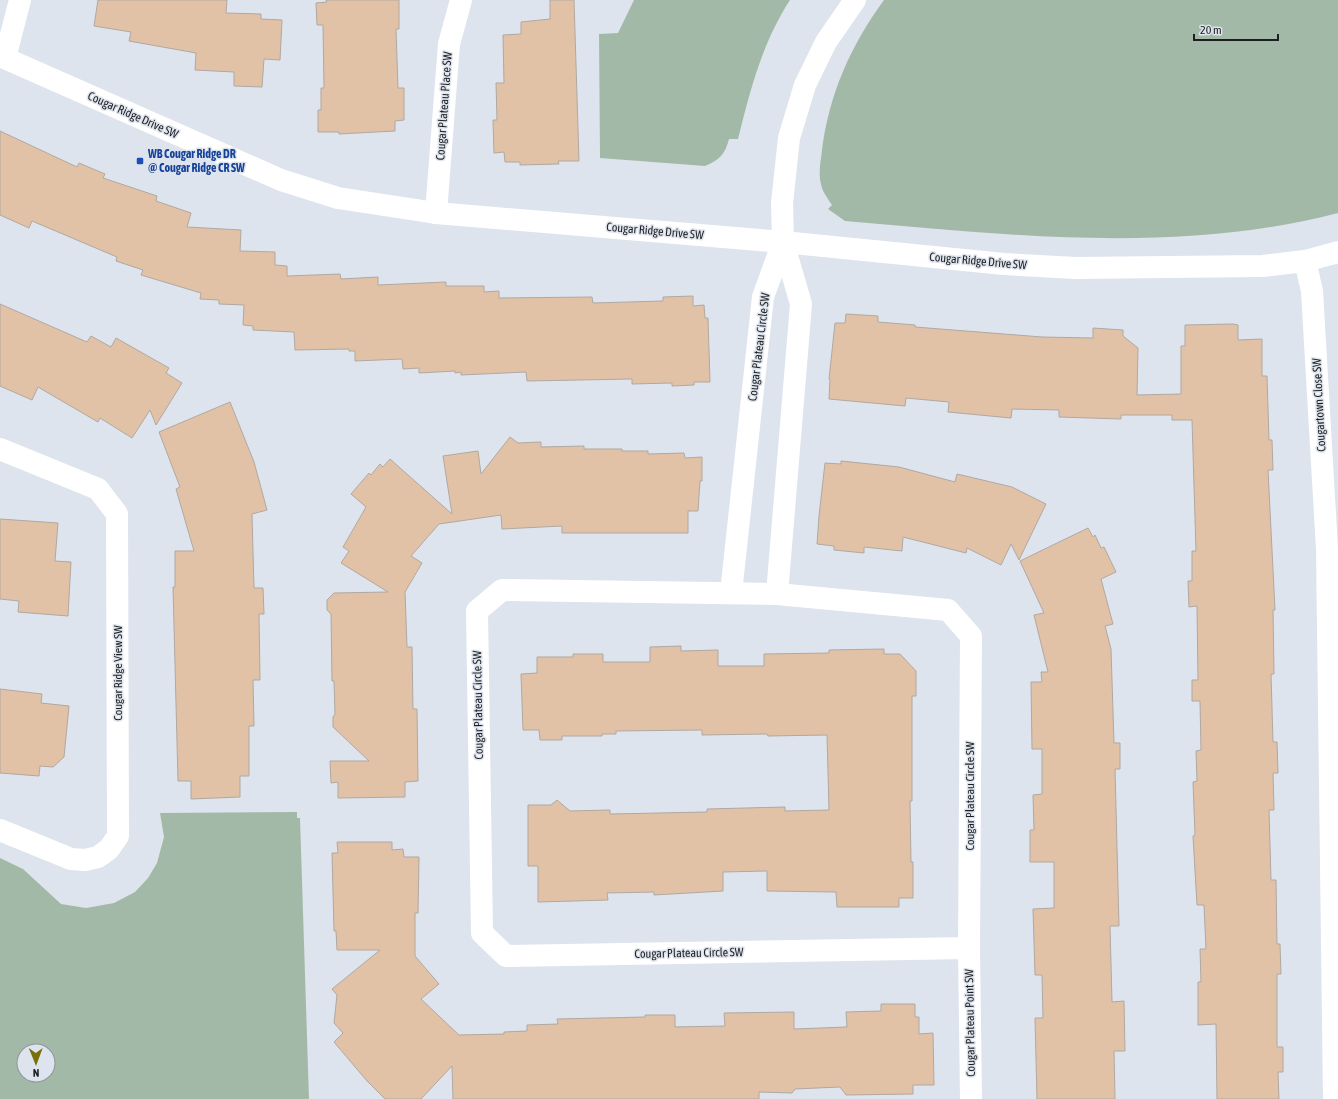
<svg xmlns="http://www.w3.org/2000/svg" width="1338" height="1099" font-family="'Asap Condensed',sans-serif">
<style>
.green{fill:#a3b9a8;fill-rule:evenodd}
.building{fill:#e2c2a7;stroke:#b0a8a1}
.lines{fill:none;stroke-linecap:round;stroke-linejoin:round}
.minor{stroke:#fff;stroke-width:22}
.tertiary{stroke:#fff;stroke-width:22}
.transit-dot{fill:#1a4fb4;stroke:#dee4ed;stroke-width:1.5}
.labels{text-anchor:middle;stroke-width:3;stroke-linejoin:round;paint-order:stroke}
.street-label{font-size:12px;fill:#1c1e21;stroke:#dee4ed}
.transit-label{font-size:12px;font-weight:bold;fill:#164399;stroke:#dee4ed;text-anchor:start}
</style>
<rect width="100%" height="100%" fill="#dee4ed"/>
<g class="green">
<path d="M634,0h156c-28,43 -40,91 -52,139h-9c-4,15 -9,21 -24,27l-105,-8 -1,-124 19,-1z"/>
<path d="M884,0h454v213c-162,42 -329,22 -493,8l-17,-12 4,-4c-4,-6 -10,-14 -11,-21 -3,-11 0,-24 1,-34 7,-56 29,-105 62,-150z"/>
<path d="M297,812v6h3l9,281h-309v-241l23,11 38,35 25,4 28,-5 21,-11 13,-14 9,-15 7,-26 -4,-24zM24,1051h24v24h-24z"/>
</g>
<g class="building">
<path d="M98,0h129l-1,13 35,1v5l21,1 -2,40 -16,-1 -2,28 -28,-1v-14l-39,-2 1,-17 -67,-12 2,-9 -37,-6z"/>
<path d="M326,0h73v29h-3l2,59h6v32l-9,1v10l-56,3v-2h-21v-22h3v-22h3l-1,-63h-6l-1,-22 11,-1z"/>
<path d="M550,0h24l5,161h-21l1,3 -39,1v-3h-15l-1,-10 -10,1 -1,-33h4l-1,-37h8l-1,-48 18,-1v-12l29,-3z"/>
<path d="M0,131l77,36 2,-4 26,11 -2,4 54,18 -1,5 35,12 -4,14 54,3 -1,21 35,1v13l12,1v10l53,-2 1,5 37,-2v8l68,-3v4h38v6l15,-1v7l93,-1 1,6 70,-2v-4l30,-1v10l11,-1 1,13h3l2,64h-16v3l-22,1v-3l-40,1v-5l-105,2 -1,-9 -65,3v-3l-6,1v-2l-36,2v-5l-16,1 -1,-10 -47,2v-10h-6v-2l-54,1 -1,-18 -41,-2v-4l-10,-1 1,-20 -25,-1v-4l-19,-1 1,-6 -60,-18 2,-5 -27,-9 1,-4 -85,-36 -3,7 -29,-13z"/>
<path d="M0,304l87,38 4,-6 20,11 5,-9 53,30 -3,5 16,10 -26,42 -6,-15 -18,28 -32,-20 -2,4 -60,-35 -6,13 -32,-14z"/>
<path d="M846,314l32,2v6l37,3v2l127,10 51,1v-10l30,2v6l15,12 -1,47 44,-1v-48h4v-21l48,-1 5,1v15l24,-1v37h5l2,64h3l1,30h-5l7,140h-2l1,64h-3l2,68h4l1,31h-5l1,37h-5l2,70h5l1,64h3l1,30h-4v73h6v25h-5l1,27h-62l-1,-75 -18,1v-43h3l-1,-33h6l-2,-44h-7l-4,-69 2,-1 -2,-53 4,-1 -1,-30 5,-1 -1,-49h-8v-21h6l-1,-74 -8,1 -1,-26h4v-30h4l-4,-131h-20v-5h-51v4l-62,-2v-7l-47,-1 -1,9 -63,-6 1,-10 -43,-4 -1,8 -76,-7 1,-20h-1l6,-56h10z"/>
<path d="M230,402l24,60 13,48 -15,4 2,74h9l1,26h-5l1,66h-7l1,46h-5v50h-9v21l-49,2v-18h-13l-5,-194h2v-36h19l-18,-62 4,-2 -21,-55z"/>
<path d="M510,437l8,6 23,-1v5l43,-1v3h38v2h26v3l36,-1 1,5 17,-1v24h-2l-2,30h-10v22h-126v-7l-60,3 -1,-14 -62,9 -28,32 11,7 -17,29 2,55h5l1,62h4l1,72 -13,1v15l-67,1v-16l-7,1 -1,-22h39l-36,-34v-10l2,-3 -1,-33h-2l-1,-67 -4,-4v-10l7,-7 54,-1 -47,-29 8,-12 -6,-4 23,-40 -15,-13 18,-21 2,2 9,-11 3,3 7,-8 62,55 -9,-58 35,-5 3,23z"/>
<path d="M841,461l58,6 56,15 2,-8 55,13 34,17 -27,56 -8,-16 -10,21 -34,-17 -1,5 -63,-16 -1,14 -38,-4v6l-30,-3v-4l-17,-2 2,-28 6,-53 16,1z"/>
<path d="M0,519l58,4 -3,38 16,1 -3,54 -50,-4 1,-11 -19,-2z"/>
<path d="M1088,528l5,9 2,-2 6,13 3,-1 12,25 -15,7 12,45 -8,2 6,23 3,94h6v26h-5l4,157h-9l2,76 12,-1 1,50h-11l1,48h-78l-2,-81h8l-1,-43h-7l-2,-66 21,-1v-46h-24v-32h4l-1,-35 9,-1v-45h-10l-1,-67h11l-1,-10h7l-14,-57 10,-2 -24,-52z"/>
<path d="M681,646v5l37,-1v16h46v-12l65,-1v-3l55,-1v5h16l16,17v25h-4v105h-2l1,61h2v36h-14v9h-62l-1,-15 -69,-1v-20l-44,1v19l-69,4v-3l-47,1 1,7 -70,2v-36h-10v-61h23l6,-5 13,11 40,-1v4l97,-2v-3l78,-2v4l44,-1 -2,-75 -59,1 -1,-2 -65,1v-5l-86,1v3h-14v2h-40v4h-22l-1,-10h-16l-2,-56 16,-1v-16h36v-3h30v8h47v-15z"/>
<path d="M0,689l42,5 -1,9 28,3 -5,51 -11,10 -13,-1 -1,10 -39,-3z"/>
<path d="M337,842h55v8l11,-1 1,8h15l-1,56h-3v43l24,28 -18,15 38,36 45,-1v-2l23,-1v-6l31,-1 -1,-5 88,-2v-2h30v12l50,-1 -1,-13 70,-1v17l53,-2 -1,-15 35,-1v-7h34v13h4v17l14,-1 1,52h-21v9l-67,1 -6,-8 -45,2 -3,4 -33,-1v7h-306l-1,-33 -31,33h-36l-18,-18 -33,-39 9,-9 -9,-10 3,-28 -5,-6 48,-39h-43l-1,-19h-2l-2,-78h6z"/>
</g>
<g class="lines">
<g class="minor">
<path d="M5,58l15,-58"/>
<path d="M436,213l13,-169 12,-44"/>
<path d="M1305,261l7,30 15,258 7,550"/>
<path d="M0,449l98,40 19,25 1,322 -9,13 -11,8 -13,3 -14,-1 -71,-29"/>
<path d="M502,590l275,4 171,16 23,26 -2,312 -463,8 -24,-23 -5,-322z"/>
<path d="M731,593l32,-296 20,-55"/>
<path d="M777,594l24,-290 -18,-62 -1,-39 7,-65 16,-53 21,-43 29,-42"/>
<path d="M969,948l2,151"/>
</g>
<path class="tertiary" d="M0,56l281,124 57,18 98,15 347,29 221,22 71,4 188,-2 42,-5 33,-9"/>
</g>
<rect class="transit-dot" x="136" y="157" width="8" height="8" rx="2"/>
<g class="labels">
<g class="street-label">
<text transform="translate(444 106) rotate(-86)" y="4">Cougar Plateau Place SW</text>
<text transform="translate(133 115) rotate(24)" y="4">Cougar Ridge Drive SW</text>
<text transform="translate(655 231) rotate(5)" y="4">Cougar Ridge Drive SW</text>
<text transform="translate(978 261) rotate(5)" y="4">Cougar Ridge Drive SW</text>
<text transform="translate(759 347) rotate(-83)" y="4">Cougar Plateau Circle SW</text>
<text transform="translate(1319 405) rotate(-93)" y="4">Cougartown Close SW</text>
<text transform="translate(118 673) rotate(-90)" y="4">Cougar Ridge View SW</text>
<text transform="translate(478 705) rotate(-91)" y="4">Cougar Plateau Circle SW</text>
<text transform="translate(970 796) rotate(-90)" y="4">Cougar Plateau Circle SW</text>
<text transform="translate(689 953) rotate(-1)" y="4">Cougar Plateau Circle SW</text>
<text transform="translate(970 1023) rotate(-91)" y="4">Cougar Plateau Point SW</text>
</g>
<g class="transit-label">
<text x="148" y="158">WB Cougar Ridge DR<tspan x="148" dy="14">@ Cougar Ridge CR SW</tspan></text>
</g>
</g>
<g transform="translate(36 1063) rotate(179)"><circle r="19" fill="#dee4ed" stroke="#90959b"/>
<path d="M0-3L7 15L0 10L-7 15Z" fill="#796e0a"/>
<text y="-6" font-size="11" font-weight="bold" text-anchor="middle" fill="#1c1e21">N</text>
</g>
<path d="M1194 34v6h84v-6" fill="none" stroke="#1c1e21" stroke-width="2"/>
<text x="1200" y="34" font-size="12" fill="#1c1e21" stroke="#dee4ed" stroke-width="3" paint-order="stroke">20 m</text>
</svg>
